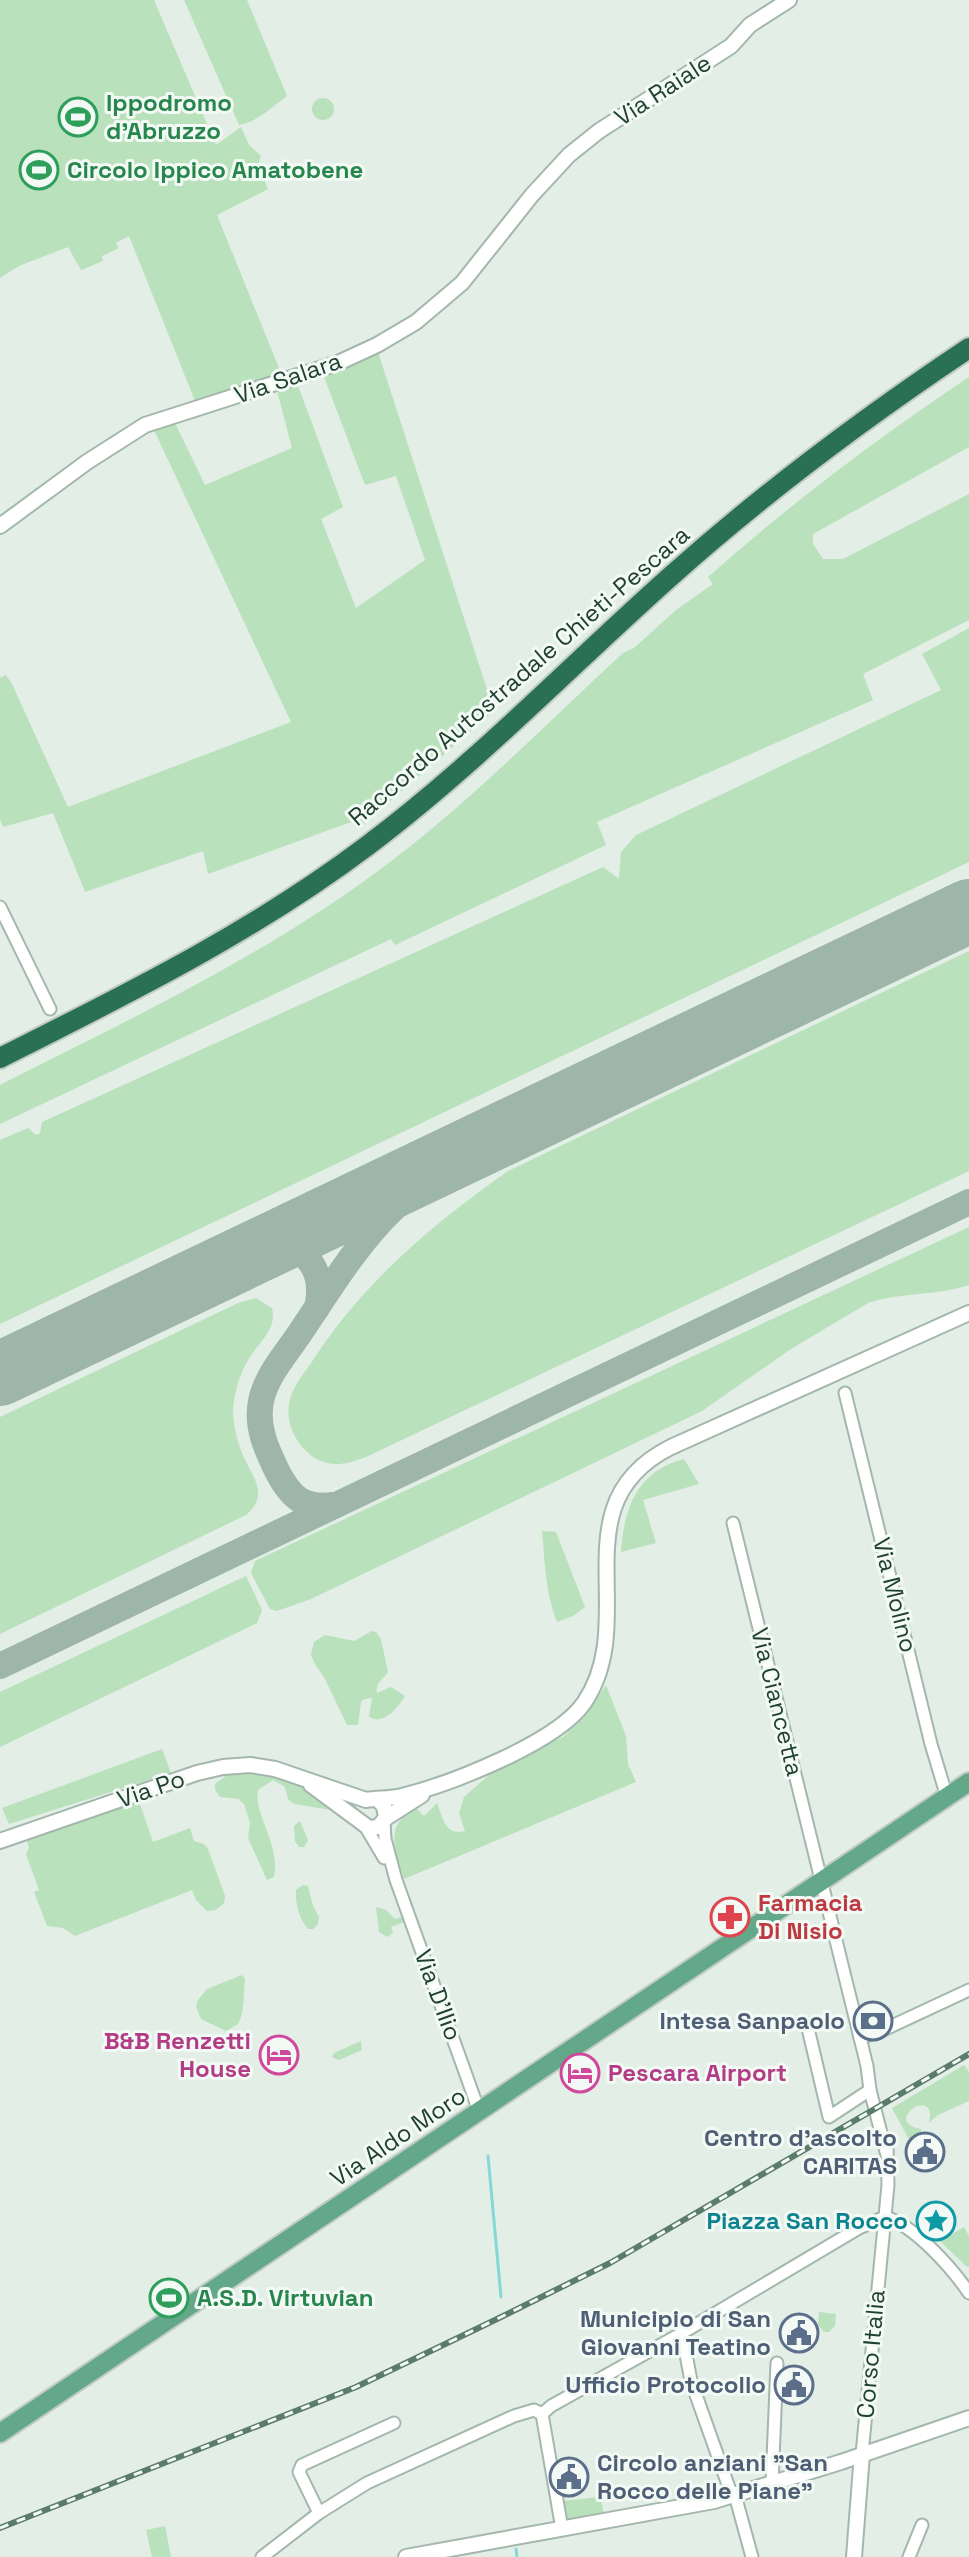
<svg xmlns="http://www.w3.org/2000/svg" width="969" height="2557" font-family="'Space Grotesk',sans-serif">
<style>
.green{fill:#b9e1bc}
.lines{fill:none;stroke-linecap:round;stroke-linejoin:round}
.stream{stroke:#85d8d5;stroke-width:3}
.taxiway{stroke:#9eb5aa;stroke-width:26}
.runway{stroke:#9eb5aa;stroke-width:64}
.minor-casing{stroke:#a4b7ac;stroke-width:15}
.tertiary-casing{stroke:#a4b7ac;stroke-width:18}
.primary-casing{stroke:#c1cac6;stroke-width:22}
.motorway-casing{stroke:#c1cac6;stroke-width:24}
.minor{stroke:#fff;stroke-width:11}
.tertiary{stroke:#fff;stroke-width:14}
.primary{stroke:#62a889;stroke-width:18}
.motorway{stroke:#297054;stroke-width:20}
.rail-casing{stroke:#5b7c6d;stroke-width:6}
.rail{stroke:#f3faf5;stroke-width:3;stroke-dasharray:9;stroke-linecap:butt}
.labels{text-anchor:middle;stroke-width:6;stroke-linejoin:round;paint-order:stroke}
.street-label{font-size:24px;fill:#204132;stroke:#f3faf5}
.leisure-label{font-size:24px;font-weight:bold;fill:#27864d;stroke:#f3faf5;text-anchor:start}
.health-label{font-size:24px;font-weight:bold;fill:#be3a42;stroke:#f3faf5;text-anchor:start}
.service-label{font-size:24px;font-weight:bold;fill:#4e5e75;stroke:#f3faf5;text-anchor:end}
.hotel-label{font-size:24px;font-weight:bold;fill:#b23c85;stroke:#f3faf5;text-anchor:end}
.culture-label{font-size:24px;font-weight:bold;fill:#0d838f;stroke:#f3faf5;text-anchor:end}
</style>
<rect width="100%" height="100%" fill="#e2eee6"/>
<g class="green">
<path d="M0,0h154l62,145 25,-18 8,18 12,11 -3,9 10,24 -51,26 64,158 -86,28 -66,-165 -13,7 3,5 -17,8 1,5 -22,9 -13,-23 -49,19 -19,12z"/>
<path d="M184,0h63l40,96c-14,10 -31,27 -48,29z"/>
<circle cx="323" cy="109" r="11"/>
<path d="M378,352l116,359 -136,118 -7,-7 -143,52 -5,-23 -118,41 -32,-79 -50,14 -3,-8v-141l6,-3 6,9 56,123 223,-85 -137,-292 21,-7 30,62 87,-37 -15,-57 20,-8 46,124 -22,12 35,89 69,-48 -29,-84 -31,9 -42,-111z"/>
<path d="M969,377v70l-156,87v10l10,15h20l126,-65v126l-106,54 10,26 -276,122 9,23 -211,100 -4,-6 -391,185v-39c128,-65 258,-126 374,-211 89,-65 168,-146 249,-221l11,-5 42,-38 37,-26 -5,-7c82,-73 170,-139 261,-200z"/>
<path d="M969,628v234l-969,462v-184l28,-12 8,7 4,-2 2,-11 561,-255 16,12 2,-27 15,-17 305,-145 -19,-36z"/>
<path d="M969,951v220l-603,286c-23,9 -42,12 -61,-7 -13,-14 -20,-32 -15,-51 4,-15 17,-29 25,-42 51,-77 119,-134 193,-186z"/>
<path d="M969,1227v58c-33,11 -68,7 -101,18l-77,46 -89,62 -391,188 -34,12 -7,-2 -19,-36 4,-12z"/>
<path d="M256,1298l16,10c6,22 -16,36 -25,54 -8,14 -13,32 -14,48 0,14 4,31 9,43 9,23 29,41 4,62l-246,119v-217l238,-114z"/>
<path d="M684,1459l15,25 -56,16 13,43 -35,9c3,-44 16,-81 63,-93z"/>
<path d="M542,1531l14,1 29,75 -12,9 -16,6c-12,-30 -12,-60 -15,-91z"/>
<path d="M246,1576l16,34 -5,13 -257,124v-55z"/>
<path d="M372,1631l4,1 5,7 7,33c-4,7 -13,10 -11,21l14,-6 14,9c-7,12 -22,30 -36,21l3,-19 -8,1 -3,3 -3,23h-11l-22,-46 -10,-15 -4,-9 3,-13 11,-7 29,6z"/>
<path d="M606,1685l20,51 2,28 8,18 -232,97c-8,-28 -22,-54 12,-71l8,8 13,-13c6,15 8,33 28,28l-6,-18 5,-16 33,-29 66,-31 23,-22z"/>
<path d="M162,1749l9,24 -162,51 -7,-16z"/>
<path d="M251,1772c43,4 72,28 106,52l-15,-5 -11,-9 -37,-6 -6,-5 -3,-12 -12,-7 -15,10c-5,24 23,55 16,87l-7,3 -19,-42 2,-15 -6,-19 -6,-5 -18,-2 -5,-7v-6l12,-9z"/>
<path d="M139,1801l14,41 37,-14 4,13 10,3 4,5 17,47 -1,7 -8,7 -9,1 -11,-11 -4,-10 -117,46 -12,-8 -16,-2 -13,-34 5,-2 -13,-36 3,-6 -2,-7z"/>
<path d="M300,1821l8,19 -4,7h-5l-4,-6 -1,-15z"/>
<path d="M303,1885l5,1 5,20 6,11 -1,7 -5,5h-5c-9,-11 -13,-25 -12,-39z"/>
<path d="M376,1907l10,3 9,9 7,-2 2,5 -13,5 2,6 -6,4 -8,-5z"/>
<path d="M242,1975l3,4c-2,15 0,32 -7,45l-12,7 -25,-12 -5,-13 2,-6 9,-11z"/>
<path d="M361,2041l1,9 -23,10 -7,-3 2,-4z"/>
<path d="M964,2065l5,7v29l-31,14 -9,8c9,-40 -49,-1 -8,6v12l-8,6 -21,-39z"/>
<path d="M964,2227l5,9v30l-2,1 -27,-26z"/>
<path d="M819,2312l17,2 -1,12 -6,6h-5l-6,-7z"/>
<path d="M600,2497l4,16 -39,7 -3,-19z"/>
<path d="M165,2526l6,31h-19l-6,-27z"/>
</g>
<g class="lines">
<g class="stream">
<path d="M488,2156l13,141"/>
<path d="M516,2549l1,8"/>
</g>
<g class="taxiway">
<path d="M262,1248c42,-8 64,20 55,60"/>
<path d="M333,1505c-31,4 -43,-9 -56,-34 -11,-23 -21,-44 -16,-70 5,-25 25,-47 39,-68 29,-43 57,-90 95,-126 26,-26 58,-45 88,-64"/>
<path d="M0,1666l969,-464"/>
</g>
<path class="runway" d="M0,1374l969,-463"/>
<g class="minor-casing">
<g id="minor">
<path d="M0,907l50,102"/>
<path d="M845,1393l86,351 16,53"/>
<path d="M733,1523l134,543 3,24 16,62"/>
<path d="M384,1822l1,17 11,41 83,231"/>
<path d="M365,1826l19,32"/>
<path d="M807,2024l22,93 41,-27"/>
<path d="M860,2038l21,-7 88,-41"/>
<path d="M885,2217c29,8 67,51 84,76"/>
<path d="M682,2333l9,48 41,115"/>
<path d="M542,2414l9,-8 131,-73 177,-105 26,-11"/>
<path d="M542,2414l20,115"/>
<path d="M862,2454l26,-269 -1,-39"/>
<path d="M772,2483l5,-120"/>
<path d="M735,2495l17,62"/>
<path d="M319,2513l-20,-41 3,-7 92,-42"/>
<path d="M262,2557l57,-44 48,-30 147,-67 20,-6 8,4"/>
<path d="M909,2557l13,-32"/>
</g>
</g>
<g class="tertiary-casing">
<g id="tertiary">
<path d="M0,526l87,-64 58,-37 193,-62 39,-18 39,-23 46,-39 70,-88 37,-40 30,-24 132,-85 19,-21 39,-25"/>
<path d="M311,1785l58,43 9,-1 8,-9 -2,-12 -6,-6"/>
<path d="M386,1818l36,-23"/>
<path d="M0,1841l197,-68 26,-6 27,-2 25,4 91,31c12,-2 24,-1 36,-4 48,-12 154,-53 182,-93 58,-85 -27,-199 87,-256l298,-134"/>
<path d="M406,2557l308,-56 127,-39 128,-44"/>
<path d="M854,2557l8,-103"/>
</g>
</g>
<g class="primary-casing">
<path id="primary" d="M0,2433l969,-651"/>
</g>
<g class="motorway-casing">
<path id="motorway" d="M0,1058c127,-64 253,-126 367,-212 108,-81 203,-180 304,-270 94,-84 193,-158 298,-228"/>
</g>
<use href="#minor" class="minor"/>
<use href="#tertiary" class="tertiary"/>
<use href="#primary" class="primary"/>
<use href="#motorway" class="motorway"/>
<g class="rail-casing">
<path id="rail" d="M0,2528l356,-141 139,-67 115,-57 359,-209"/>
</g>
<use href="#rail" class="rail"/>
</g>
<defs>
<g id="stadium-ring" transform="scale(2)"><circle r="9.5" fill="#f3faf5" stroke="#2e9e5b" stroke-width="1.5"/><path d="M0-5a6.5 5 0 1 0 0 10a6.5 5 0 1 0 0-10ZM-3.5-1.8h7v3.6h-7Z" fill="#2e9e5b"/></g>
<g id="pharmacy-ring" transform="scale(2)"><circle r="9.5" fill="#f3faf5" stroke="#e0444e" stroke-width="1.5"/><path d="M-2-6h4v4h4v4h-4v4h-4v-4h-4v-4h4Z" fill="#e0444e"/></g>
<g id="bank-ring" transform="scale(2)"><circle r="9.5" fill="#f3faf5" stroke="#5c6f8a" stroke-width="1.5"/><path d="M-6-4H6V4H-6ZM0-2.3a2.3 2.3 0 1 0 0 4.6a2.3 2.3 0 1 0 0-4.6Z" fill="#5c6f8a"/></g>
<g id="hotel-ring" transform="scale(2)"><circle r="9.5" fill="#f3faf5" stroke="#d1479c" stroke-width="1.5"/><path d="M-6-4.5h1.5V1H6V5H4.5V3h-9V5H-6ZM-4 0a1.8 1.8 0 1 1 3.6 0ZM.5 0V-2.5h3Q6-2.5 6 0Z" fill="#d1479c"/></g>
<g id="civic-ring" transform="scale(2)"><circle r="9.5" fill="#f3faf5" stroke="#5c6f8a" stroke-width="1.5"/><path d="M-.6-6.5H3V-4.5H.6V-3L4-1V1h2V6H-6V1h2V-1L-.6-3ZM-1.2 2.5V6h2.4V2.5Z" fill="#5c6f8a"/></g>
<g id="sight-ring" transform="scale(2)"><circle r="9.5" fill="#f3faf5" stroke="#0f9aa8" stroke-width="1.5"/><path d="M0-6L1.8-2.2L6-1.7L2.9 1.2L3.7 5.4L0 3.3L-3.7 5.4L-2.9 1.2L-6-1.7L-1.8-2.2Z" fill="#0f9aa8"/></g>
</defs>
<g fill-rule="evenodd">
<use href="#stadium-ring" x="78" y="117"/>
<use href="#stadium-ring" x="39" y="170"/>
<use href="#pharmacy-ring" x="730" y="1917"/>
<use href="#bank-ring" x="873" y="2021"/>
<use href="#hotel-ring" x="279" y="2055"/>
<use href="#hotel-ring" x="580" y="2073"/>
<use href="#civic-ring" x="925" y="2152"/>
<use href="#sight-ring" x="936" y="2221"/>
<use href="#stadium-ring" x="169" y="2298"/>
<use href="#civic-ring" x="799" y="2333"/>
<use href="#civic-ring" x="794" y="2385"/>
<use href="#civic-ring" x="569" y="2477"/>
</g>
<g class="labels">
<g class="street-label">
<text transform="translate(663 90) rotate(-33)" y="8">Via Raiale</text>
<text transform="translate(288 378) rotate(-19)" y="8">Via Salara</text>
<text transform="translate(519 676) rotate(-41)" y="8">Raccordo Autostradale Chieti-Pescara</text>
<text transform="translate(895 1595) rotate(76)" y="8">Via Molino</text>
<text transform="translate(777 1702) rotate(76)" y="8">Via Ciancetta</text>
<text transform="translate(151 1789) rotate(-19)" y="8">Via Po</text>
<text transform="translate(438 1995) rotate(70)" y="8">Via D'Ilio</text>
<text transform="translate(398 2137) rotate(-34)" y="8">Via Aldo Moro</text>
<text transform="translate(871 2354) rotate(-85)" y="8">Corso Italia</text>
</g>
<g class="leisure-label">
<text x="106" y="111">Ippodromo<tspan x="106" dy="28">d'Abruzzo</tspan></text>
<text x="67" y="178">Circolo Ippico Amatobene</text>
<text x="197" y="2306">A.S.D. Virtuvian</text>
</g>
<g class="health-label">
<text x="758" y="1911">Farmacia<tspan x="758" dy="28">Di Nisio</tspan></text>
</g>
<g class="service-label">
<text x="845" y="2029">Intesa Sanpaolo</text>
<text x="897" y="2146">Centro d'ascolto<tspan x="897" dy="28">CARITAS</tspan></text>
<text x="771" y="2327">Municipio di San<tspan x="771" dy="28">Giovanni Teatino</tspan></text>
<text x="766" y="2393">Ufficio Protocollo</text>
<text x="597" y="2471" text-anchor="start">Circolo anziani "San<tspan x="597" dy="28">Rocco delle Piane"</tspan></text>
</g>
<g class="hotel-label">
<text x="251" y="2049">B&amp;B Renzetti<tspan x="251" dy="28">House</tspan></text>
<text x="608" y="2081" text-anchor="start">Pescara Airport</text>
</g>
<g class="culture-label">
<text x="908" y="2229">Piazza San Rocco</text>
</g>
</g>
</svg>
